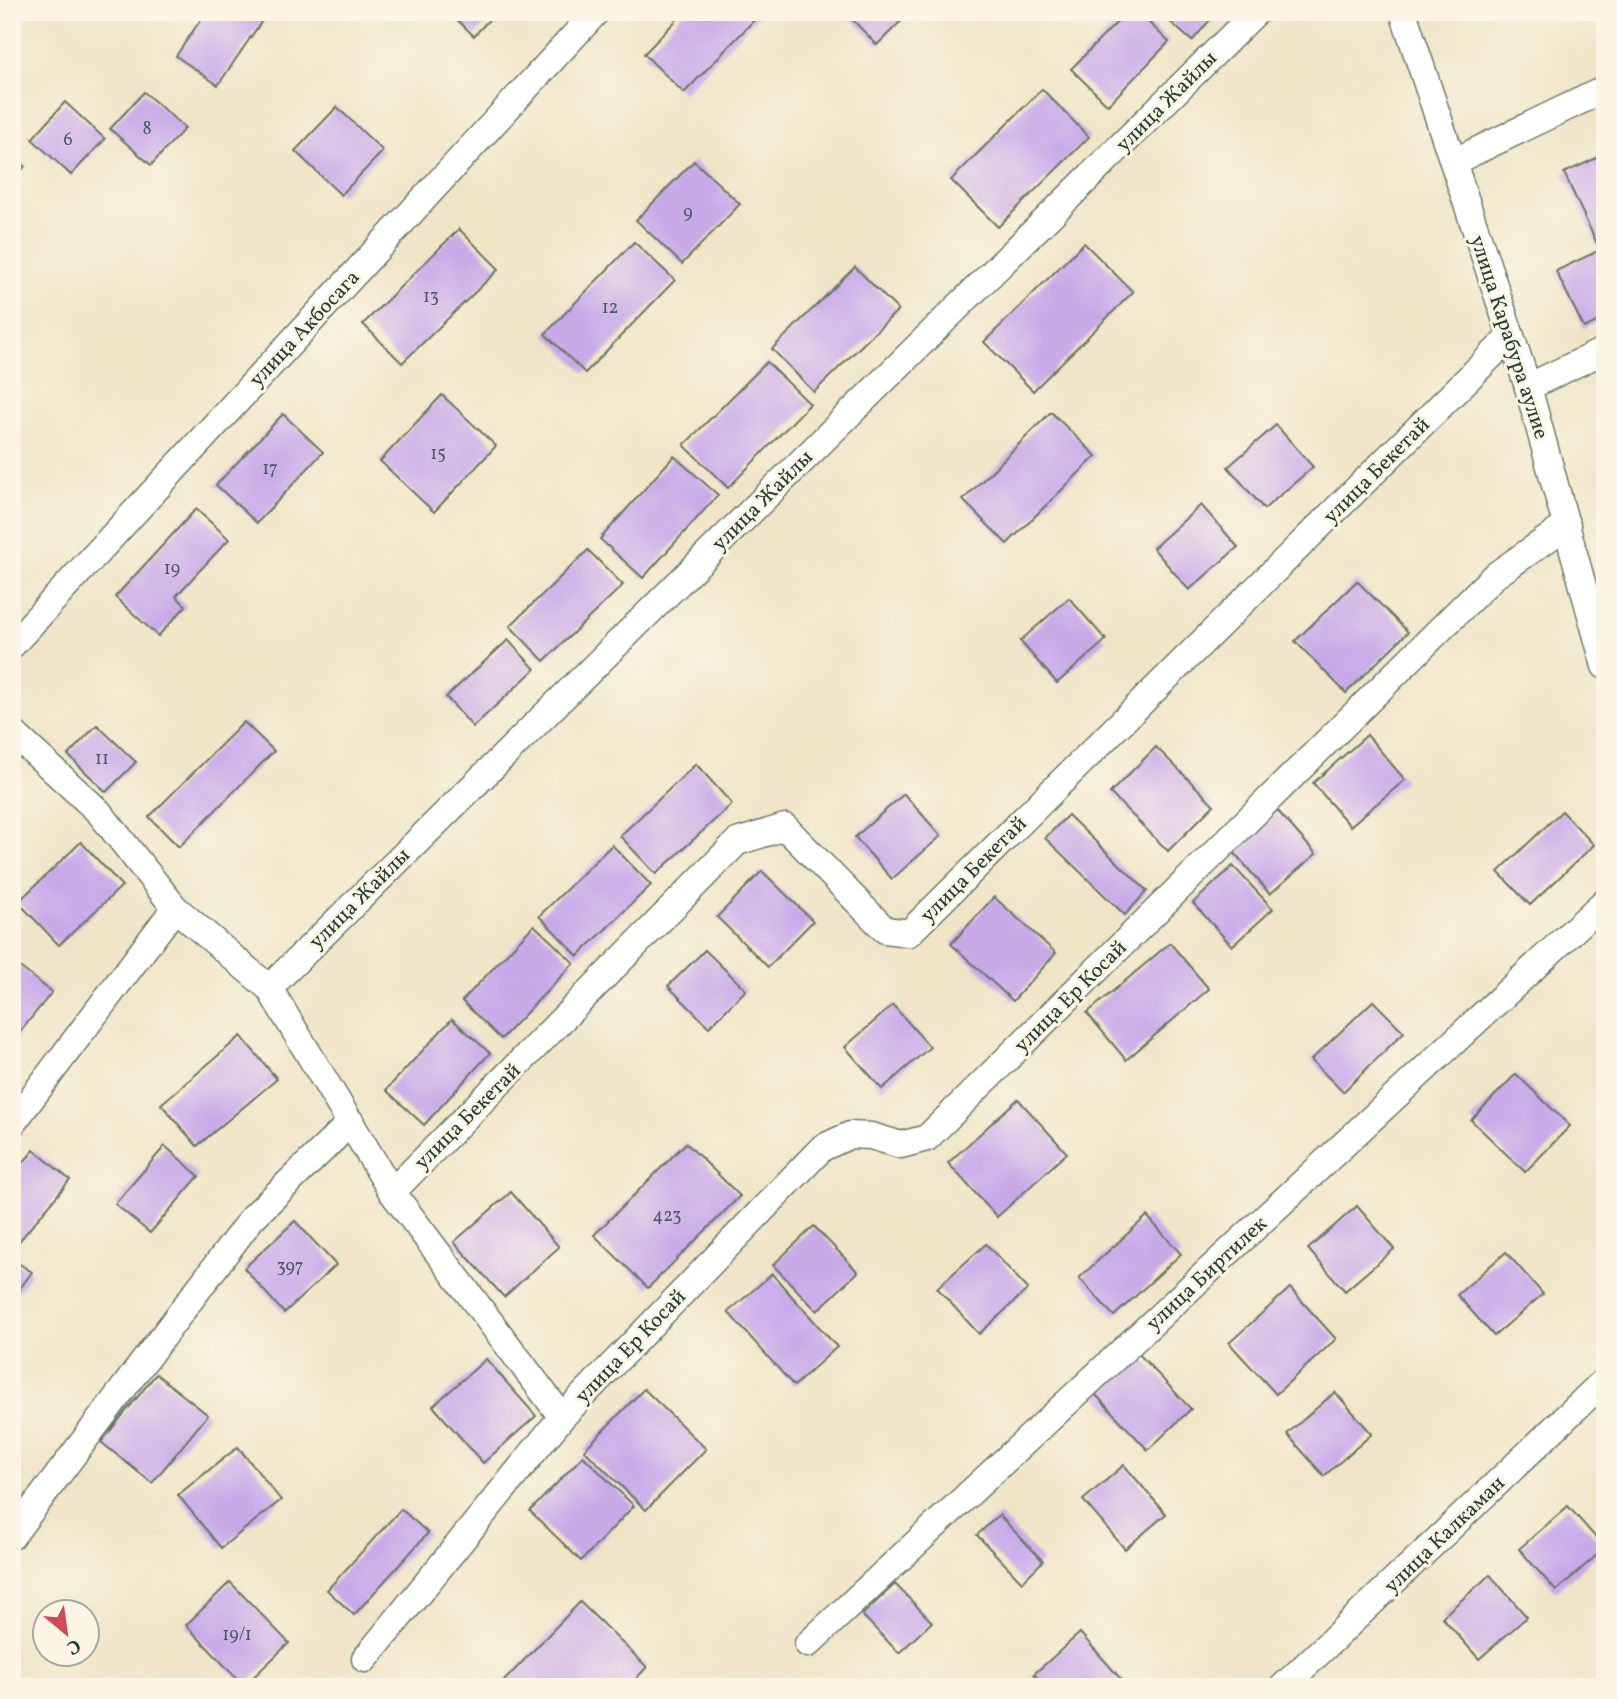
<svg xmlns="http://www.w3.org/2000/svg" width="1617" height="1699" font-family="Vollkorn,serif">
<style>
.building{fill:#c8aae9}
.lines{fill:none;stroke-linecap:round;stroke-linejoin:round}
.street-casing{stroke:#687867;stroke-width:29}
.street{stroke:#fff;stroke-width:26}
.labels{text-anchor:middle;stroke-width:6;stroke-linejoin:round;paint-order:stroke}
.number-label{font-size:18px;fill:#495861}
.street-label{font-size:21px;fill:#1f3d34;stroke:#fcf5e5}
</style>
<rect width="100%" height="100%" fill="#fcf5e5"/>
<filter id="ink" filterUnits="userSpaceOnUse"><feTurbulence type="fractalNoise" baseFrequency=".0143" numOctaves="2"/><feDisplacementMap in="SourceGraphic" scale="14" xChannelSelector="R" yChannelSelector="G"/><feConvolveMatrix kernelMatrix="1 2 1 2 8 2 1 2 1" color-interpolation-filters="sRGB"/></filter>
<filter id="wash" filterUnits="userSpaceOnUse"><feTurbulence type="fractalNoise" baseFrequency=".00686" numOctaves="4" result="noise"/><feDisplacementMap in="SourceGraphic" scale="28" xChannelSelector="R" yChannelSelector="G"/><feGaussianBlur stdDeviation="1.57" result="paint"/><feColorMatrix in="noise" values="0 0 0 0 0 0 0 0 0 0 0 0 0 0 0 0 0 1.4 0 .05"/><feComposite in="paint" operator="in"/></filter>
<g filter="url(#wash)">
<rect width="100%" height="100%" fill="#f0e5c7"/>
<g id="blocks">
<g class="building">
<path d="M206,12h62l-50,73 -42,-29z"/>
<path d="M449,12h47l-22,24z"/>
<path d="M684,12h78l-78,81 -40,-39z"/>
<path d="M845,12h65l-33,33z"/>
<path d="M1127,12h11l31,30 -61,63 -37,-36z"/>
<path d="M1159,12h58l-25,29z"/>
<path d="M1042,89l47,48 -91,90 -47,-47z"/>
<path d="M144,92l41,36 -34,37 -41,-36z"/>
<path d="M65,102l40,37 -34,36 -39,-36z"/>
<path d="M337,107l46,44 -42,44 -46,-44z"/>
<path d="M1605,154v164l-21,10 -28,-57 44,-21 -36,-77z"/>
<path d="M12,155l13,11 -13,15z"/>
<path d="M694,161l46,43 -58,60 -46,-44z"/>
<path d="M459,229l40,40 -97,94 -39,-39z"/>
<path d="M634,242l41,38 -90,93 -40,-39z"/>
<path d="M1084,243l49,49 -100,99 -49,-49z"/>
<path d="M855,267l43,43 -84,82 -42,-43z"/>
<path d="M767,362l43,42 -82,84 -44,-43z"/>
<path d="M442,395l54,51 -62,66 -54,-51z"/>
<path d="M1051,412l45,44 -89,88 -44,-44z"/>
<path d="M283,414l40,38 -66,71 -41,-38z"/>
<path d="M1276,425l37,42 -49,42 -36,-42z"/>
<path d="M674,456l44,39 -75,83 -43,-39z"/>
<path d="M1201,505l37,42 -49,43 -36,-42z"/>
<path d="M196,509l33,30 -53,57 10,10 -28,30 -43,-39z"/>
<path d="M588,550l35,35 -79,76 -34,-35z"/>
<path d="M1357,581l51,51 -62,61 -51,-52z"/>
<path d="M1069,598l37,42 -49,43 -37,-42z"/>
<path d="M508,640l27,29 -62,58 -27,-30z"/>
<path d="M244,722l30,29 -95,96 -30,-30z"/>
<path d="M97,725l39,37 -30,30 -38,-37z"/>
<path d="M1367,735l38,45 -55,46 -37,-43z"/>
<path d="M1156,747l58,58 -46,46 -58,-58z"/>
<path d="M696,764l36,40 -76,70 -36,-38z"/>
<path d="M904,794l37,42 -49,43 -37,-42z"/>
<path d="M1277,810l39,44 -46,40 -39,-45z"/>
<path d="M1562,811l32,34 -64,60 -32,-33z"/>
<path d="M1068,815l79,76 -22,24 -80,-77z"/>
<path d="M81,842l41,44 -63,59 -41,-43z"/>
<path d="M612,845l39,40 -73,71 -39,-40z"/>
<path d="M1233,866l40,43 -41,37 -39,-43z"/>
<path d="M762,871l51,50 -45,46 -51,-50z"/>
<path d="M994,897l62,56 -43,48 -62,-57z"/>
<path d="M534,925l40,38 -73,76 -39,-38z"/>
<path d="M1170,943l39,46 -83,71 -39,-47z"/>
<path d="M705,950l41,40 -37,37 -41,-41z"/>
<path d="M12,961l40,31 -40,50z"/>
<path d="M1373,1001l31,31 -61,60 -32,-32z"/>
<path d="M893,1005l37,42 -48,42 -37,-42z"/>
<path d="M452,1019l38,34 -66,72 -38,-35z"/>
<path d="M241,1036l36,43 -80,67 -36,-42z"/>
<path d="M1516,1074l54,52 -45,46 -54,-52z"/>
<path d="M1018,1099l49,54 -70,64 -49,-54z"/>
<path d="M686,1143l54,53 -92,92 -54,-53z"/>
<path d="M165,1146l34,30 -49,57 -35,-29z"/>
<path d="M34,1150l36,30 -58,70v-74z"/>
<path d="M511,1192l48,55 -55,50 -50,-55z"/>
<path d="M1357,1206l37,43 -49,42 -37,-42z"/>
<path d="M1147,1216l34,38 -67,62 -35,-38z"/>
<path d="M295,1221l41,44 -52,48 -40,-45z"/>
<path d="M814,1226l44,46 -41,39 -44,-46z"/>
<path d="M986,1244l42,45 -49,45 -42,-46z"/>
<path d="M1506,1252l37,42 -49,42 -37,-41z"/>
<path d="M12,1259l20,13 -20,27z"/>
<path d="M772,1274l65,73 -43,39 -66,-74z"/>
<path d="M1290,1288l46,51 -60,55 -47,-51z"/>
<path d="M1137,1352l54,57 -43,41 -54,-57z"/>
<path d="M486,1359l50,57 -53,47 -50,-57z"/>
<path d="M156,1374l52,41 -56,68 -51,-41z"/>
<path d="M644,1389l62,60 -60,61 -62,-60z"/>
<path d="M1335,1392l37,42 -48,42 -37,-42z"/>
<path d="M238,1447l43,53 -60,48 -43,-53z"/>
<path d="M583,1456l51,50 -53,55 -51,-50z"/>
<path d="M1124,1465l42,49 -41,35 -42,-49z"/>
<path d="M1568,1506l37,42 -49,43 -37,-42z"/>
<path d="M401,1509l27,24 -74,82 -27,-25z"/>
<path d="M999,1515l44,46 -21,21 -45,-47z"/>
<path d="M1490,1575l37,42 -48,42 -37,-42z"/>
<path d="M230,1582l59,61 -45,43 -58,-61z"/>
<path d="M895,1584l37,38 -33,31 -37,-38z"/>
<path d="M580,1602l67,65 -19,20h-121l-4,-5z"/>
<path d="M1080,1633l48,54h-82l-12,-13z"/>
</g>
</g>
</g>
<g filter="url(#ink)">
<use href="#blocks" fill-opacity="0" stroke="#687867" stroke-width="2"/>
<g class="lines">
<g class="street-casing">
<g id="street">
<path d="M1403,12l125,375 77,279"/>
<path d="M1453,162l152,-73"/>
<path d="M1528,387l77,-37"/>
<path d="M12,645l584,-633"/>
<path d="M12,732l87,80 76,96 94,80 123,204 170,225 -197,242"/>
<path d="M269,988l987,-976"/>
<path d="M12,1124l163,-216"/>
<path d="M392,1192l345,-350 48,-15 100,103 24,3 602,-597"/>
<path d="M562,1417l260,-269 28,-13 21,1 30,9 26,-7 566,-561 74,-52"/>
<path d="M12,1536l240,-318 99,-96"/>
<path d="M808,1644l797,-743"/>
<path d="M1283,1687l322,-307"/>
</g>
</g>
<use href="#street" class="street"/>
</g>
</g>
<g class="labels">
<g class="number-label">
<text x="147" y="134">8</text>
<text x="68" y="145">6</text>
<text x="688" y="218">9</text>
<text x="431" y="302">13</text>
<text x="610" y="313">12</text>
<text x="438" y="459">15</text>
<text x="270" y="474">17</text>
<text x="172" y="574">19</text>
<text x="102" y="764">11</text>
<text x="667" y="1221">423</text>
<text x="290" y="1272">397</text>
<text x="237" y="1640">19/1</text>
</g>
<g class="street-label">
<text transform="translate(1166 101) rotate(-45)" y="7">улица Жайлы</text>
<text transform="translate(304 328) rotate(-47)" y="7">улица Акбосага</text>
<text transform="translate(1510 337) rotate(72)" y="7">улица Карабура аулие</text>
<text transform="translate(1376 470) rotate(-45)" y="7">улица Бекетай</text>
<text transform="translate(762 500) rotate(-45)" y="7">улица Жайлы</text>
<text transform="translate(973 869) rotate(-45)" y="7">улица Бекетай</text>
<text transform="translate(359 898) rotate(-45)" y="7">улица Жайлы</text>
<text transform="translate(1070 996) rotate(-45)" y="7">улица Ер Косай</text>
<text transform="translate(467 1116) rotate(-45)" y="7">улица Бекетай</text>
<text transform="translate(1206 1273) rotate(-43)" y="7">улица Биртилек</text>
<text transform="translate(630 1346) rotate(-46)" y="7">улица Ер Косай</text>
<text transform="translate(1444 1534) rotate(-44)" y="7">улица Калкаман</text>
</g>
</g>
<rect width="1617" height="1699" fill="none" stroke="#fcf5e5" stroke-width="42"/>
<g transform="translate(66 1633) rotate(151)"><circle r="33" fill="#fcf5e5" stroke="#a4ab9e" stroke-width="2"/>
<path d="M0-5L12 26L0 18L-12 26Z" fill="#d1495b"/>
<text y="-10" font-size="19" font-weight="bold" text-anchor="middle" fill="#1f3d34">С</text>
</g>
</svg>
